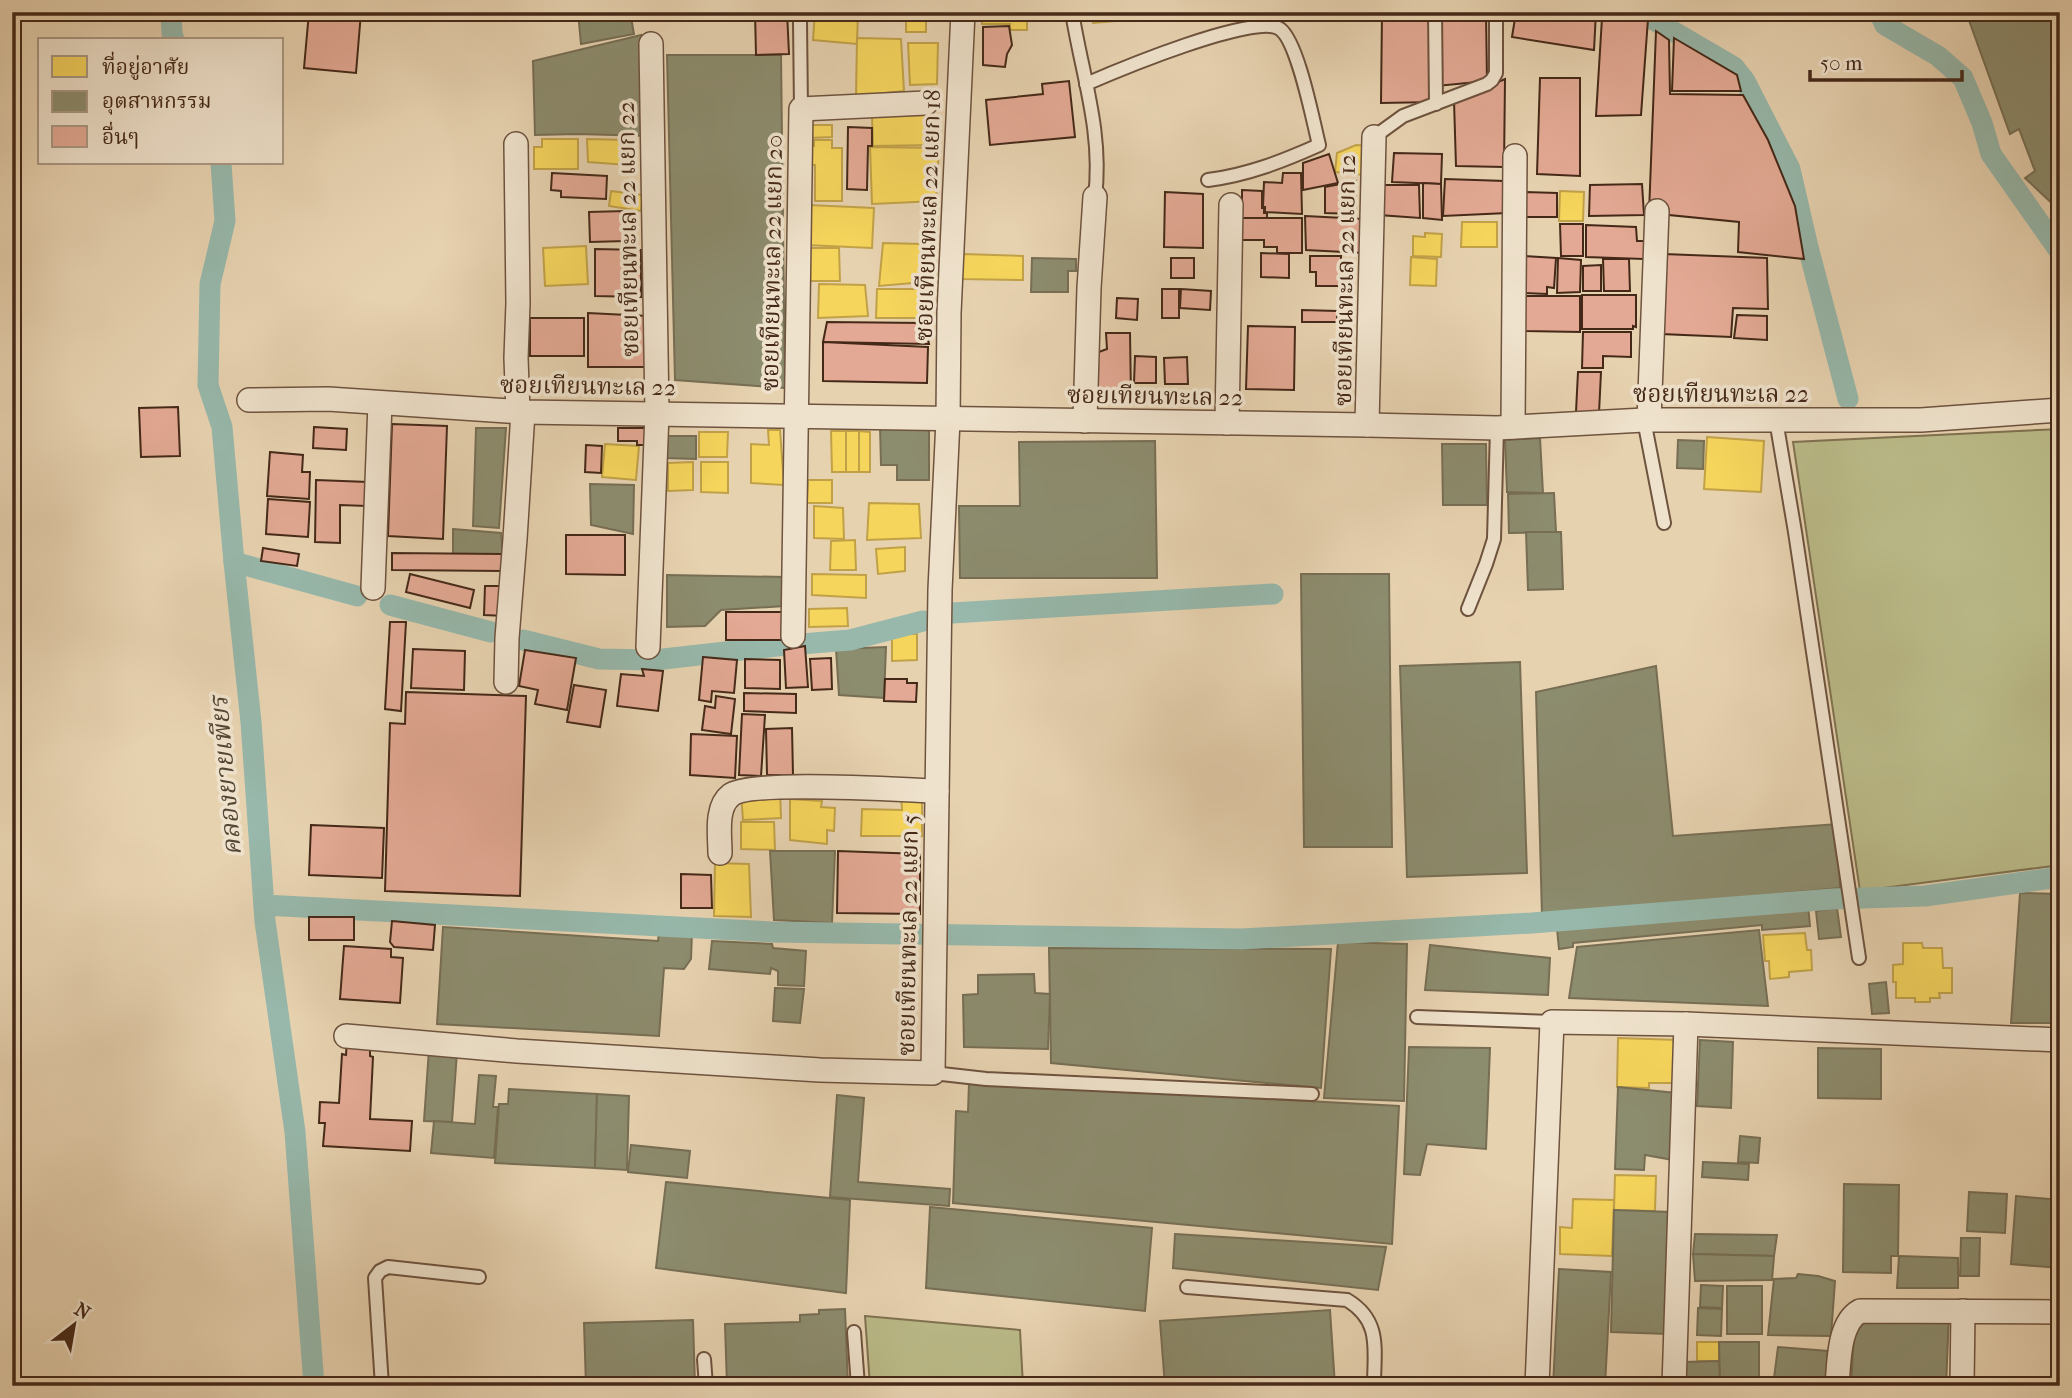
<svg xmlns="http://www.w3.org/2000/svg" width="2072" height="1398" font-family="'IM FELL French Canon','Noto Serif Thai',serif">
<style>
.green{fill:#baba88;stroke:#807250;stroke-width:2}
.homes{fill:#f6d55c;stroke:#c1a148;stroke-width:2}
.industry{fill:#8c8c6e;stroke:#776e54;stroke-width:2}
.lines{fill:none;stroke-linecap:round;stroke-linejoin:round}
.canal{stroke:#97b8ab;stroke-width:21}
.building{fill:#e3a994;stroke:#452918;stroke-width:2}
.service-casing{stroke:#6e533e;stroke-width:16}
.minor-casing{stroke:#6e533e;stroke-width:26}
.service{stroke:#efe2cc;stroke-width:12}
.minor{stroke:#efe2cc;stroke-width:23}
.labels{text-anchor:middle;stroke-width:7;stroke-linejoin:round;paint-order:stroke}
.street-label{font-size:24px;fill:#452918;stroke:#efe2cc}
.water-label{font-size:26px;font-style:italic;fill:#554635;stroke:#efe2cc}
</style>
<rect width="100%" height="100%" fill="#e7d2b0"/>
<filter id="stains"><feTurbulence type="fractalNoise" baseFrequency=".00286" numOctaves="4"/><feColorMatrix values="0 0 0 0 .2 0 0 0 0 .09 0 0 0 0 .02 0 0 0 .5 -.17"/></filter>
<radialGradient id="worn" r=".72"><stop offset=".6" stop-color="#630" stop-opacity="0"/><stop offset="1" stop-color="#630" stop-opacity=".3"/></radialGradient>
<g class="green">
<path d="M2060,429v436l-200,26 -67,-449z"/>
<path d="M865,1316l155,14 3,56h-153z"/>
</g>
<g class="homes">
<path d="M815,12h43l-1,32 -44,-4z"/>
<path d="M906,12h42v6l-22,-1v15h-20z"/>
<path d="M982,12h45v18h-17v-6h-28z"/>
<path d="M1114,12l1,9 -22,2 -1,-10z"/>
<path d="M857,38l44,1 3,52 -48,5z"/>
<path d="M908,43h30l-1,41 -27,1z"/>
<path d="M936,115l1,30 -64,1 -1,-30z"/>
<path d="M809,125h23v12l-23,1z"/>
<path d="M542,139h36v30h-44v-22h8z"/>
<path d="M587,139l41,1v25l-40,-3z"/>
<path d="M814,140h18v8h10v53h-27v-36h-6v-19h5z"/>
<path d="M1356,145l11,1 -3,29 -29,-3 2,-19z"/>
<path d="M870,147l69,1 -3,53 -64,3z"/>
<path d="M611,191l32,4 -2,16 -32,-5z"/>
<path d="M1560,191l24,1 -1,29h-24z"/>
<path d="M808,205l66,3 -2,40 -66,-3z"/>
<path d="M1462,222h35v25h-36z"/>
<path d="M1425,233l17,1 -1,23 -28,-1v-20l12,1z"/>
<path d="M883,243l40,1 1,38 -45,4z"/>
<path d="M586,246l2,38 -43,2 -2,-38z"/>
<path d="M809,248h30l1,33h-30z"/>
<path d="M963,254l60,2v24l-62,-1z"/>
<path d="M1411,257l26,2 -1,27 -26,-1z"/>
<path d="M819,284l46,1 3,31 -50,2z"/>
<path d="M877,289h54l-2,29h-53z"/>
<path d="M768,430h12l4,55 -33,-2v-39l18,1z"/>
<path d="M831,431h15v41h-14z"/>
<rect x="846" y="431" width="13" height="41"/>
<path d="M859,431l11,1v40h-11z"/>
<path d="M699,432h29l-1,25h-28z"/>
<path d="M1707,437l57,4 -3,51 -57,-3z"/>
<path d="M605,444l34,2 -3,34 -34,-3z"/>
<path d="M693,462v28l-25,1v-28z"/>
<path d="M701,462h27v31l-27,-1z"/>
<path d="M808,480h24v23h-25z"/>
<path d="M869,503l50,1 2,34 -54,2z"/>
<path d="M814,506l29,2 1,31 -30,-1z"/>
<path d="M855,540l1,30h-26l1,-29z"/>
<path d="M905,547v24l-27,3 -2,-25z"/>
<path d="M812,574l54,1v23l-54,-3z"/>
<path d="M847,608l1,18 -39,1v-18z"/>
<path d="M892,634h25v26l-25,1z"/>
<path d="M780,791l1,27 -38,2 -2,-26z"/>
<path d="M901,793l21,1v42h-61l1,-27 40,1z"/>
<path d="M790,799l32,2 -1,6 14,1 -1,23 -7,-1v14l-37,-4z"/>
<path d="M741,822h33l1,28 -34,-1z"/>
<path d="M715,863l34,1 2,53 -37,-1z"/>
<path d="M1805,933l2,17h4l1,20 -23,2v5l-19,2 -1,-18h-4l-2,-26z"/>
<path d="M1903,943h19l1,5h19l1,20h9v25h-13l1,5h-10v4h-15v-4h-19v-16h-3v-17l10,-1z"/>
<path d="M1618,1038l60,2v43h-29v5l-32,-1z"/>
<path d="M1615,1175l41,1 -1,35 -41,-1z"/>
<path d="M1573,1199l41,1 -2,56 -52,-2v-27l12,1z"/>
<rect x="1697" y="1342" width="22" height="19"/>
</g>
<g class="industry">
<path d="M578,12h52l4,22 -53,10z"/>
<path d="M1966,12h94v199l-35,-33 10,-7 -16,-42 -9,5z"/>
<path d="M641,35l7,101 -70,-2 -43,1 -2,-74z"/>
<path d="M667,55h114l4,333 -110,-8z"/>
<path d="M1032,258l44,1v12h-8v21h-37z"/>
<path d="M880,426h49v54h-32v-15h-16z"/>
<path d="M476,428h30l-7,100 -26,-2z"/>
<path d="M664,436h32v23l-32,-1z"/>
<path d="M1540,438l3,55 -36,-1 -2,-52z"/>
<path d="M1678,440l26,1 -1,28 -26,-1z"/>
<path d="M1155,441l2,137h-197l-1,-72h61l-1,-64z"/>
<path d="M1442,444h44l1,61h-44z"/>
<path d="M590,484l44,1 -1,49 -42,-9z"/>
<path d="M1554,493l2,39 -47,1 -1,-39z"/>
<path d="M453,529l48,4 2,21h-50z"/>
<path d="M1526,532h35l2,57 -35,1z"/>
<path d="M1301,574h88l3,273h-88z"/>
<path d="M667,575l119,2 -1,29 -64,4 -16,16 -38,1z"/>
<path d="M886,647l-2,51 -45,-3 -3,-46z"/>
<path d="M1520,662l7,211 -120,4 -7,-211z"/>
<path d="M1656,666l17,170 165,-12 2,64 -298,28 -6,-224z"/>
<path d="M770,851h65l-3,72 -58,-3z"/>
<path d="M2020,893l40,1v97l-3,32h-46z"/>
<path d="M1808,905l2,21 -48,4v-5l-189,18v4l-14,2 -2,-20z"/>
<path d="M1837,908l4,29 -22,2 -3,-28z"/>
<path d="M443,927l215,14 1,-10 33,1 -1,27 -7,10 -20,-1 -5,68 -222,-12z"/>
<path d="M1759,930l9,76 -199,-8 8,-51z"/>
<path d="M712,941l60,3 1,4 33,3 -2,35 -26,-1v-14l-7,-3 -1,6 -61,-5z"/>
<path d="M1338,942l69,2 -3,157 -80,-3z"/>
<path d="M1430,945l120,13 -2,37 -123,-5z"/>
<path d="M1049,948l282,1 -10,139 -270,-25z"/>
<path d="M1034,974l1,19 15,1 -2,55 -84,-2 -1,-52 15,-1v-19z"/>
<path d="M1886,982l3,31 -17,1 -3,-30z"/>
<path d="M775,988l29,1 -4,34 -27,-2z"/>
<path d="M1700,1040l33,2 -2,66 -34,-2z"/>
<path d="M1409,1047l81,1 -4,101 -59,-5 -7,31 -16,-1z"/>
<path d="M1818,1048l63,1v50l-63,-1z"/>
<path d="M429,1049l28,3 -5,70 -28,-1z"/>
<path d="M479,1075l17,1 -3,31h5l-4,51 -63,-5 3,-32 41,3z"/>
<path d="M969,1083l430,23 -7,138 -439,-41 3,-92 12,1z"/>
<path d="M1618,1087l58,6 -3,67 -28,-5 -1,15 -29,-1z"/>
<path d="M509,1089l88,5 -2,74 -100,-5 4,-59h9z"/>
<path d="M597,1094l32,2 -2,74 -32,-2z"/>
<path d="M837,1095l27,3 -6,84 92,7 -1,17 -119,-9z"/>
<path d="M1740,1136l20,2 -2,25 -20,-1z"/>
<path d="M631,1145l59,6 -3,27 -59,-6z"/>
<path d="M1703,1162l46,2 -1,16 -46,-3z"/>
<path d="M666,1182l184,18 -4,93 -190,-25z"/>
<path d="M1844,1184l55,1 -1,71h-7v17l-48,-1z"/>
<path d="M1969,1192l38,2 -2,39 -38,-2z"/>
<path d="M2016,1196l44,4v68l-49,-4z"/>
<path d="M930,1207l222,21 -7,83 -219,-23z"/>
<path d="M1614,1210l58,2 -4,122 -57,-2z"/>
<path d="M1175,1234l211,13 -8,43 -205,-22z"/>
<path d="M1695,1234l82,1 -3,21 -81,-2z"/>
<path d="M1961,1238h19l-1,38h-19z"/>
<path d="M1693,1254l81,2 -2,24 -77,1z"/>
<path d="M1899,1256l59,2v30h-61z"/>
<path d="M1559,1269l52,3 -6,114h-52z"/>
<path d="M1798,1274l20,2 17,5 -4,55 -63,-1 6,-56 22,-1z"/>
<path d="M1701,1285l22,1 -1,22 -22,-1z"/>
<rect x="1727" y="1286" width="35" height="48"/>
<path d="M1698,1308l24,1 -1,27 -24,-1z"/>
<path d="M845,1309l3,77h-121l-2,-62 75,-2v-7l19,-1v-4z"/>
<path d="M1330,1310l5,76h-170l-5,-65z"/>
<path d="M1949,1313l-3,73h-95l4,-72z"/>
<path d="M693,1320l2,66h-109l-2,-63z"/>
<path d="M1719,1342h40v44h-39z"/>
<path d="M1778,1347l50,4 -3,35h-52z"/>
<path d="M1719,1361l1,25h-36v-24z"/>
<path d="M468,1378v8h-70v-3z"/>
</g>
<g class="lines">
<g class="canal">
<path d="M171,12l1,21 2,7"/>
<path d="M1640,12l94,55 11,14 45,88 18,78 40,152"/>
<path d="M1879,12l6,13 53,31 25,22 19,45 9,31 69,98"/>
<path d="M221,163l4,58 -15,63 -2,101 14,42 12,135 17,160 14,199 30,211 19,254"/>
<path d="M234,562l123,34"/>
<path d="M390,605l101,27"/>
<path d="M952,613l321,-19"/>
<path d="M523,640l76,19 56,1 122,-14 73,-6 73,-19"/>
<path d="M264,905l508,27 470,7 290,-16 301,-24 92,-3 135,-19"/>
</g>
</g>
<g class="building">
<path d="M309,12h52l-5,61 -52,-5z"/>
<path d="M755,12h32l2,42 -33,1z"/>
<path d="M1382,12h51l2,90 -54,1z"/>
<path d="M1440,12h46l1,69 -50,5z"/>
<path d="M1516,12h80l-2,38 -82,-13z"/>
<path d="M1602,18l46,1 -7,96 -45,1z"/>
<path d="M1009,26l3,19 -5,9 -2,13 -22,-2v-38z"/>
<path d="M1656,31l13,9 1,54 73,1 25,45 27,66 9,53 -66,-7 1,-30 -90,-9z"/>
<path d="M1674,38l63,37 4,16h-69z"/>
<path d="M1540,78h40v98l-43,-2z"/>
<path d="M1505,79l-1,88 -48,-1 -2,-65z"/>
<path d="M1069,81l6,56 -85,8 -4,-45 57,-6 -1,-10z"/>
<path d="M848,127l24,1v18h-4l-1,44 -20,-1z"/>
<path d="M1394,153l48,1 -1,30 -49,-2z"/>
<path d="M1329,154l9,29 -35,7v-27z"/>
<path d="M552,173l55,3 -1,23 -45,-2v-6l-10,-1z"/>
<path d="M1283,173h18l1,41 -37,-2v-5h-2l1,-25 18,1z"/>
<path d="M1445,179l60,2 2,32 -64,3z"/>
<path d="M1356,181l-1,33 -30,-1v-26z"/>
<path d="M1423,183l18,1 1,36 -19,-2z"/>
<path d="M1642,184l2,31 -55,1 1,-31z"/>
<path d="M1381,185h38l1,33 -41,-3z"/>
<path d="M1242,190l20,1v17h2v5h3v5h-25z"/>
<path d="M1165,192l38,2v54l-39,-1z"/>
<path d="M1525,192l32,1v24h-32z"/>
<path d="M625,211l1,30 -36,1 -1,-30z"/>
<path d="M1305,216l58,3v34l-57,-3z"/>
<path d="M1240,218h62v35h-25v-6h-13v-7h-24z"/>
<path d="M1560,224h23v32h-22z"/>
<path d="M1586,225l50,2 1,14h7v18l-58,-2z"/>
<path d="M595,249l46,1v47l-46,-1z"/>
<path d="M1261,253l28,1v24l-28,-1z"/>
<path d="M1664,254l103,4 1,51 -35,-1 -2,29 -70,-3z"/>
<path d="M1310,256h31v30h-25v-14h-6z"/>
<path d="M1524,256l32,2 -2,30 -7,-1v7l-25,-1z"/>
<rect x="1171" y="258" width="23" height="20"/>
<path d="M1558,258l23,2 -1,32 -23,1z"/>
<path d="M1603,259h26l1,32h-26z"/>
<path d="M1601,265v26h-18v-25z"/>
<rect x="1162" y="289" width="17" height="29"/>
<path d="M1181,289l30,2 -1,19 -30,-2z"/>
<path d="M1582,295h54v32l-3,-1v3h-51z"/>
<path d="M1524,296h56v36l-55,-1z"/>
<path d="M1117,298l21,1 -1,21 -21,-2z"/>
<path d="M1302,310l35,1v11h-35z"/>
<path d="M588,313l59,3 2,51h-61z"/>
<path d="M1737,315l30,1v24l-33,-2z"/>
<rect x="530" y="318" width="54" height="38"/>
<path d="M827,322l97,1 5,21 -106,-2z"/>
<path d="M1248,326l47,1 -1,63 -48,-1z"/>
<path d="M1583,332h48v25l-28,-1v12h-21z"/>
<path d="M1106,333h24l1,64h-35v-44l11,-4z"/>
<path d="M823,342l105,5 -1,36 -104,-2z"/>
<path d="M1135,356l21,1v26h-22z"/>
<path d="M1187,357l1,27h-23l-1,-26z"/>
<path d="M1578,372h23l-2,41 -23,-1z"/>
<path d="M178,407l2,49 -39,1 -2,-49z"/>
<path d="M392,424l55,2 -4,113 -55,-3z"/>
<path d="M314,427l33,2 -1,21 -33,-2z"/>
<path d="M618,428h28v17h-9v-4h-19z"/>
<path d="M586,445l16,1 -1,27 -16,-1z"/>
<path d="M270,452l33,3 -1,17h8l-1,27 -42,-3z"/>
<path d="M316,480l52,2 -1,24 -27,-1v38l-25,-1z"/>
<path d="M268,499l42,3 -2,35 -42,-3z"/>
<path d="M566,535h59v40l-59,-1z"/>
<path d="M263,548l36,6 -2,12 -36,-5z"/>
<path d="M392,553l111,1v17l-111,-1z"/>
<path d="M410,574l64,16 -4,18 -64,-16z"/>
<path d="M485,586h20v30l-21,-1z"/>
<path d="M726,612h59l1,28h-60z"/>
<path d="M390,622h16l-5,89 -16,-2z"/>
<path d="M805,646l3,41 -22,1 -2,-38z"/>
<path d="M413,649l52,2 -1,39 -53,-2z"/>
<path d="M525,650l51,8 -9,52 -32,-6 3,-14 -19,-4z"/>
<path d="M703,657l34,3 -3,33 -22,-2 -1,11 -12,-2z"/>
<path d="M831,658l1,31 -20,1 -2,-31z"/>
<path d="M745,659l35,1v29l-35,-1z"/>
<path d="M642,669l21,2 -5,40 -41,-5 4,-32 23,2z"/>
<path d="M885,679h22v4h10l-1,19 -32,-1z"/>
<path d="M574,685l32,5 -6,37 -33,-5z"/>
<path d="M406,692l120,4 -6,200 -135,-5 5,-168 15,1z"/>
<path d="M744,693l52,1v19l-52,-2z"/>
<path d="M716,696l19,3 -4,35 -29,-4 3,-24 10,2z"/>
<path d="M742,714l23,1 -4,61 -22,-1z"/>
<path d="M792,728l1,47h-26l-1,-46z"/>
<path d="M691,734l46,2 -2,42 -45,-3z"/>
<path d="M311,825l73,3 -2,50 -73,-3z"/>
<path d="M838,851l82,3v60l-83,-1z"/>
<path d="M681,874l30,1 1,33h-31z"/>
<rect x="309" y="917" width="45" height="23"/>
<path d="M392,921l43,4 -2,25 -39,-3 -4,-5z"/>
<path d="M344,946l47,3v8l12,1 -3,45 -60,-4z"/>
<path d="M347,1039l23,2v15l3,1 -3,62 42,2 -2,30 -87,-5 2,-23h-6l1,-21 19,1 3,-49 4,1z"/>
</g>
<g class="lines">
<g class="service-casing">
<g id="service">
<path d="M798,12l2,10 1,87"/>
<path d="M1072,12c10,63 31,120 23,185"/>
<path d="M1435,12l1,92"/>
<path d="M1086,84c30,-13 170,-72 194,-55 18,13 33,92 39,116 -36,16 -71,30 -111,35"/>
<path d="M1374,137l29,-21 84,-32 5,-4 4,-7v-61"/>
<path d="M1644,420l20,103"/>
<path d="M1776,420l19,112 64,426"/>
<path d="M1468,609l18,-45 8,-25 3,-111"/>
<path d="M1417,1017l135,5"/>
<path d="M933,1073l53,6 326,15"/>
<path d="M1187,1287l160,13c35,21 27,50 27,86"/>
<path d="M854,1332l4,54"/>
<path d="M704,1359l2,27"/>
<path d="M382,1386l-7,-108 5,-7 8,-4 91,10"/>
</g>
</g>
<g class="minor-casing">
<g id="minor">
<path d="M516,144l2,159 -2,55 2,54"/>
<path d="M249,400l79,-1 195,13 844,13 130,3 147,-8h277l139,-10"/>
<path d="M1649,420l8,-209"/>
<path d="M1085,421l4,-133 6,-91"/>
<path d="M1227,423l4,-218"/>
<path d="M1367,425l7,-288"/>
<path d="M1513,427l2,-271"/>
<path d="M373,588l7,-185"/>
<path d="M793,636l8,-527 125,-6"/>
<path d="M648,647l9,-234 -6,-369"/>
<path d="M506,682l1,-44 8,-99 8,-127"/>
<path d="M720,853c0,-17 -5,-46 11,-58 20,-15 172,-5 206,-4"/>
<path d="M346,1036l171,15 303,19 113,3 7,-483 8,-170 1,-107 14,-301"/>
<path d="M1537,1386l15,-364 134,2 374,16"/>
<path d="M1674,1386l12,-362"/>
<path d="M1837,1386c2,-22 1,-63 23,-75l200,1"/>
<path d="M1962,1386l1,-75"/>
</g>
</g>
<use href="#service" class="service"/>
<use href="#minor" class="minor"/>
</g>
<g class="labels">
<g class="street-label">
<text transform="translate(928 215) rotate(-88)" y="8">ซอยเทียนทะเล 22 แยก 18</text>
<text transform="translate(628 229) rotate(-91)" y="8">ซอยเทียนทะเล 22 แยก 22</text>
<text transform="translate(772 263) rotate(-89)" y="8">ซอยเทียนทะเล 22 แยก 20</text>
<text transform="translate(1345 280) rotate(-89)" y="8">ซอยเทียนทะเล 22 แยก 12</text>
<text transform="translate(588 386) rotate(1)" y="8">ซอยเทียนทะเล 22</text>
<text x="1721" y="402">ซอยเทียนทะเล 22</text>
<text transform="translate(1155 396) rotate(1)" y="8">ซอยเทียนทะเล 22</text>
<text transform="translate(908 935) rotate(-89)" y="8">ซอยเทียนทะเล 22 แยก 5</text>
</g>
<g class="water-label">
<text transform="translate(225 776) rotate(-95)" y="9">คลองยายเพียร</text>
</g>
</g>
<rect width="2072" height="1398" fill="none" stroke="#e7d2b0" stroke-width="42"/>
<rect x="14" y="14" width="2044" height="1370" fill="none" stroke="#452918" stroke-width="3.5"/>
<rect x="21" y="21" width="2030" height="1356" fill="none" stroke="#452918" stroke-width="2"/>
<rect x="38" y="38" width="245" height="126" fill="#efe2cc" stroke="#ab9884" stroke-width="2"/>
<rect x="52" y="56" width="35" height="21" fill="#f6d55c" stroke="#ab9884" stroke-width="2"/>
<text x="102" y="74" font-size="21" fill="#452918">ที่อยู่อาศัย</text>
<rect x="52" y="91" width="35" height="21" fill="#8c8c6e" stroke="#ab9884" stroke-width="2"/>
<text x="102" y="108" font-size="21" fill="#452918">อุตสาหกรรม</text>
<rect x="52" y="126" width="35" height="21" fill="#e3a994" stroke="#ab9884" stroke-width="2"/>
<text x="102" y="144" font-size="21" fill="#452918">อื่นๆ</text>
<g transform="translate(74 1325) rotate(31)" stroke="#efe2cc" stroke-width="5" paint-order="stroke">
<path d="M0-5L12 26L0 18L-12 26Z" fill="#452918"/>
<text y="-10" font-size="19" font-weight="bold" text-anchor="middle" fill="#452918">N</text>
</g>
<path d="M1810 70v10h152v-10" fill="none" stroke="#452918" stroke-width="3.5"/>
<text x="1820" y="70" font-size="21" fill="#452918" stroke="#efe2cc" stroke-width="5" paint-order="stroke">50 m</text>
<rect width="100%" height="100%" filter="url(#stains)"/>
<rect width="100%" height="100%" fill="url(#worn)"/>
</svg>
